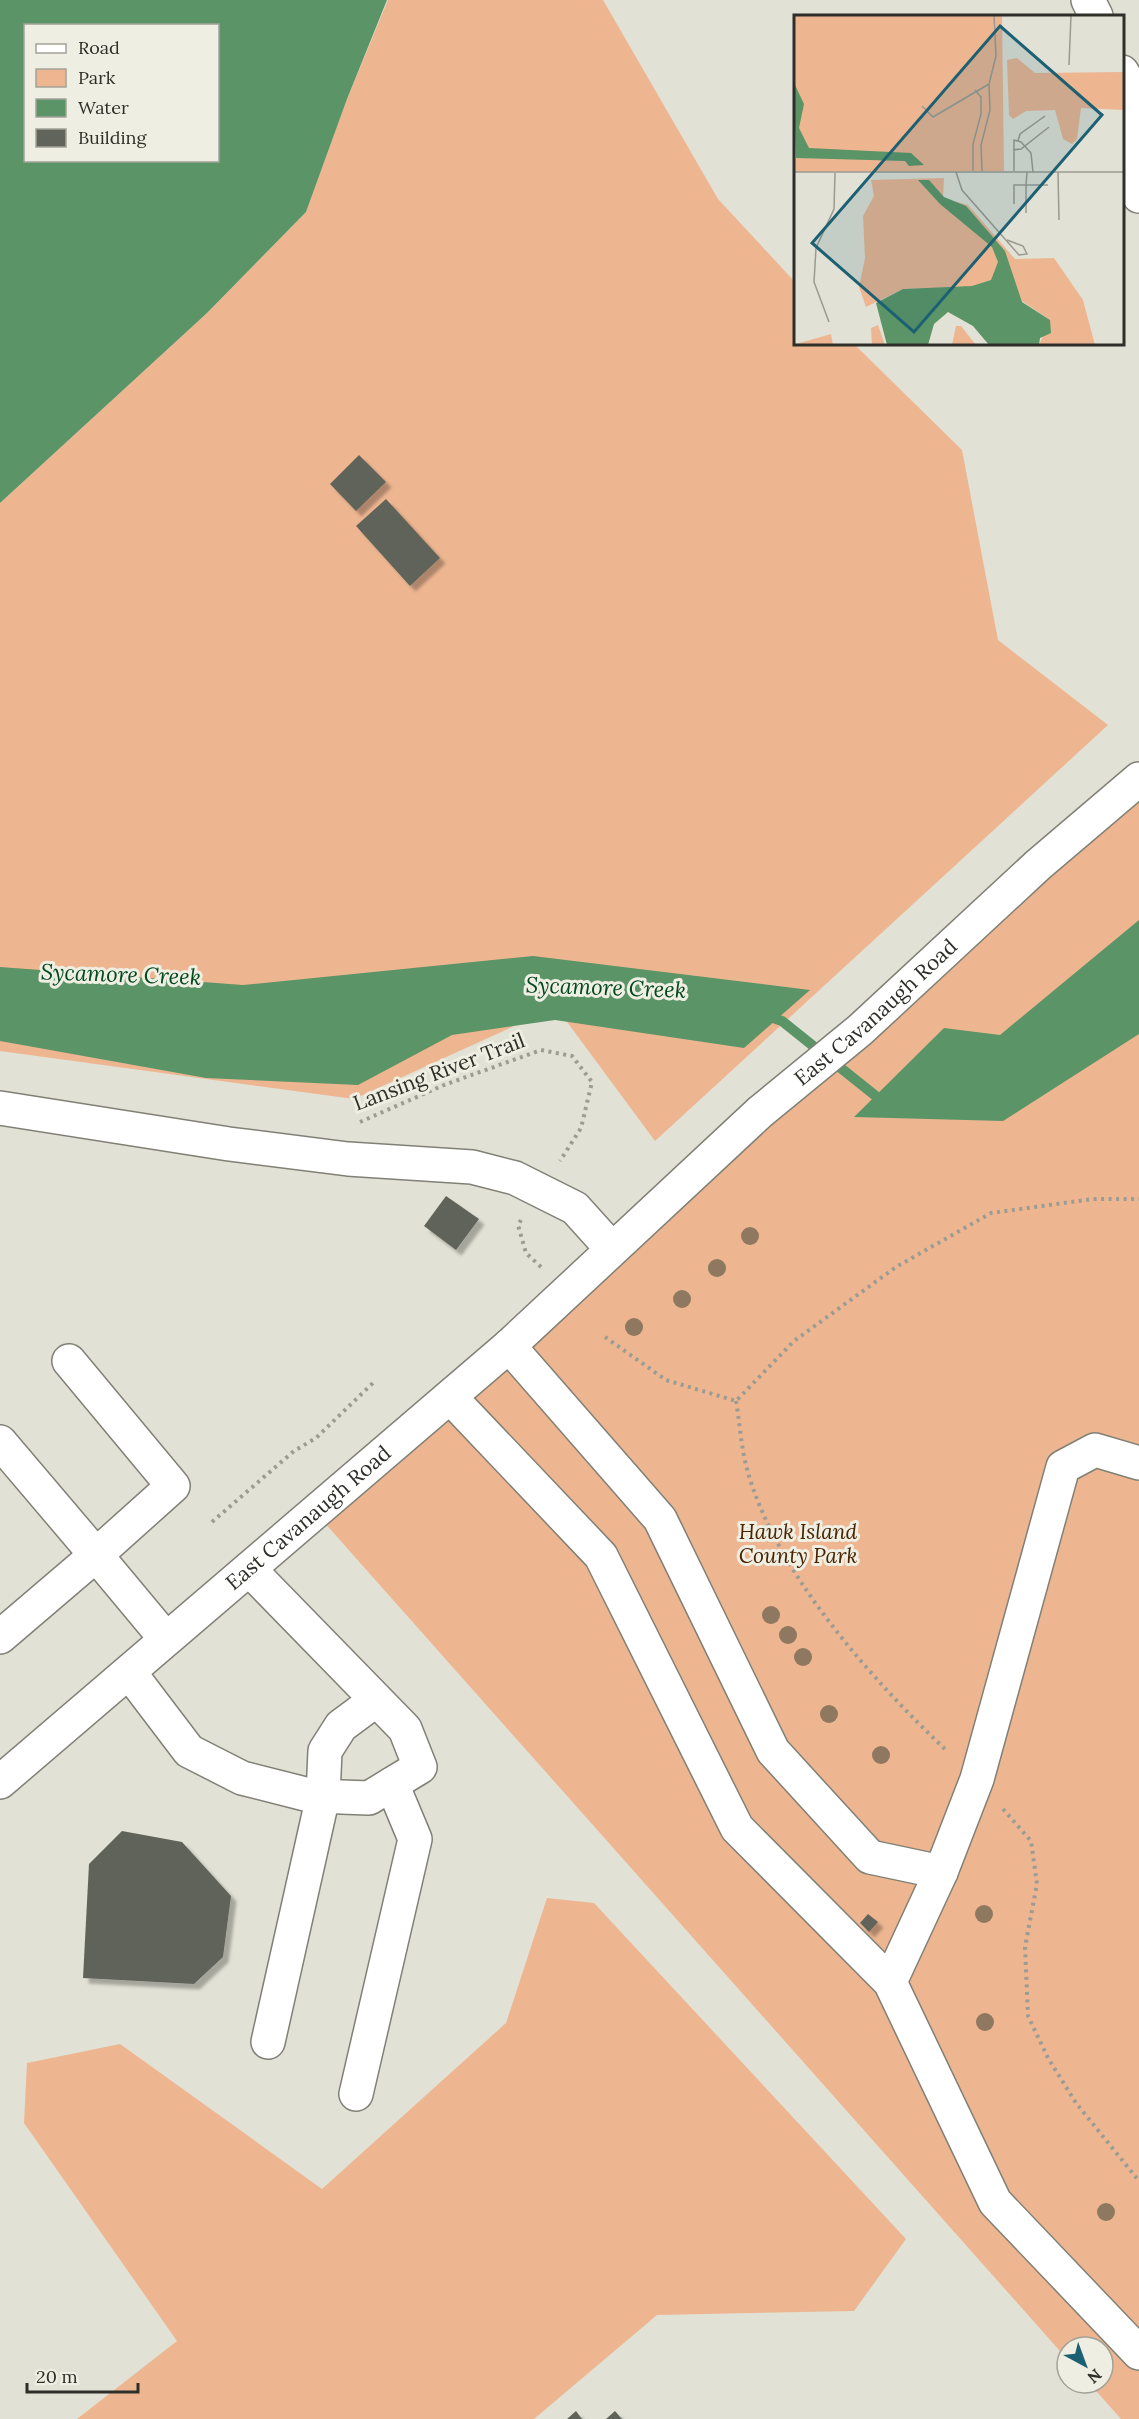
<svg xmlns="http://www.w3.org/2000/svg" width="1139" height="2419" font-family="Lora,serif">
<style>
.green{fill:#edb691}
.water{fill:#5b9466;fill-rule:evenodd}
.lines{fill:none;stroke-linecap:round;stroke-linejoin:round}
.stream{stroke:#5b9466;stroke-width:10}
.building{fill:#60645a;filter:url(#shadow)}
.minor-casing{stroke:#818076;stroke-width:36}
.path{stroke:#9d9c93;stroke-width:4;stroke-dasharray:3 4.5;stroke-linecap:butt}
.minor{stroke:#fff;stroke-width:33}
.tree{fill:#8e7860}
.labels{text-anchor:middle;stroke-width:6;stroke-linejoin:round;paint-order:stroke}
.street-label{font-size:21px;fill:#2f2f2a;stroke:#efeee2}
.park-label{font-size:21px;font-style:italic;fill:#492301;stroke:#efeee2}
.water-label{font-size:22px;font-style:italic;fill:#02491d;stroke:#efeee2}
.inset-road{fill:none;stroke:#9a9a91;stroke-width:1.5}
.view{fill:#1c6073;fill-opacity:0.15;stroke:#1c6073;stroke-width:3}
.inset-edge{fill:none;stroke:#2f2f2a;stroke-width:3}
</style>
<defs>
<filter id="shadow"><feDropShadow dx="5.5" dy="5.5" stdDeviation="1.5" flood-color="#0004"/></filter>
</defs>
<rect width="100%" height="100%" fill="#e2e1d5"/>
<g class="green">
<path d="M388,0h215l115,199 77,83 1,62h58l108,106 36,190 110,85 -453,416 -99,-134 -202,92 -354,-48v-548l207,-190 99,-101 41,-113z"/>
<path d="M1139,793v1626h-18l-32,-36h14v-36h-36v12l-752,-847z"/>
<path d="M547,1898l47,5 312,336 -52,72 -197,4 -123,104h-457l100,-78 -153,-218 3,-60 93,-19 202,145 184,-166z"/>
</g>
<g class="water">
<path d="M0,0h387l-40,99 -41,113 -99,101 -207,190zM26,26h192v134h-192z"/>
<path d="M1139,920v114l-136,87 -149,-4 90,-89 56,7z"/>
<path d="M533,956l277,34 -66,58 -189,-28 -103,15 -94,50 -152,-7 -206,-37v-74l243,18z"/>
</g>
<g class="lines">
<path class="stream" d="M764,1015l18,6 100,80h6"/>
</g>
<g class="building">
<path d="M359,455l27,27 -30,29 -26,-27z"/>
<path d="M386,499l54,59 -30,28 -54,-60z"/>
<path d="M446,1196l33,23 -23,31 -32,-24z"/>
<path d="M122,1831l60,11 49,54 -8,61 -29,27 -111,-6 6,-114z"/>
<path d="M868,1914l10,8 -9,10 -9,-9z"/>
<path d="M576,2411l6,8h-15z"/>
<path d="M615,2411l7,8h-16z"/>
</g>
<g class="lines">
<g class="minor-casing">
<g id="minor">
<path d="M1088,0l8,16"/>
<path d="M1122,72l3,5 14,119"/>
<path d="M0,1108l229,36 119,15 124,8 43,11 60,30 37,41"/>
<path d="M509,1346l151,173 113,232 97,106 71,15"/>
<path d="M450,1397l151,159 136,272 153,154 105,220 144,151"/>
<path d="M0,1442l96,113 77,-69 -104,-125"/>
<path d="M0,1637l96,-82 70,84"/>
<path d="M129,1672l60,79 53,27 71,18 56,2 51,-31 -15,-38 -156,-160"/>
<path id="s1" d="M0,1782l509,-436 251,-234 100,-82 178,-165 101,-86"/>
<path d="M890,1982l51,-110 36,-93 86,-312 32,-17 44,13"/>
<path d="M268,2042l55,-246 2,-45 16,-25 35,-26"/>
<path d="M356,2094l59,-255 -23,-55"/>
</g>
</g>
<g class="path">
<path d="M360,1122l84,-37 97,-35 31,6 20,26 -11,46 -21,33"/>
<path d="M521,1220l-3,5 8,28 15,14"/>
<path d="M605,1337l61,43 70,21 58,-60 102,-74 95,-54 102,-14h46"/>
<path d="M736,1401c4,23 5,46 11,68 28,103 125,211 201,283"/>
<path d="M212,1522l82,-71 22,-13 59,-57"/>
<path d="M1003,1809l28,32 6,43 -12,63 3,69 20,42 28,45 63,78"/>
</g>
<use href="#minor" class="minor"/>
</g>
<g class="tree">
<circle cx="750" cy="1236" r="9"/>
<circle cx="717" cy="1268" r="9"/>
<circle cx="682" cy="1299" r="9"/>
<circle cx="634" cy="1327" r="9"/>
<circle cx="771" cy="1615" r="9"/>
<circle cx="788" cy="1635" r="9"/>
<circle cx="803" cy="1657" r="9"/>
<circle cx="829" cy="1714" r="9"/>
<circle cx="881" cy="1755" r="9"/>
<circle cx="984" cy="1914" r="9"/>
<circle cx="985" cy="2022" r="9"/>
<circle cx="1106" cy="2212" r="9"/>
</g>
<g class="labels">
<g class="street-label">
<text dy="7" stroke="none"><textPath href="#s1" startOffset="1166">East Cavanaugh Road</textPath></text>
<text transform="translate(439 1072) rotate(-21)" y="7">Lansing River Trail</text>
<text dy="7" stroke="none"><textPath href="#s1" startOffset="406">East Cavanaugh Road</textPath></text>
</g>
<g class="park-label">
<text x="798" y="1539">Hawk Island<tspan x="798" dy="24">County Park</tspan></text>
</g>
<g class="water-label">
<text transform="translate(121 974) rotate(2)" y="8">Sycamore Creek</text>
<text transform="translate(606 987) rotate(2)" y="8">Sycamore Creek</text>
</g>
</g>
<g transform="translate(794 15)">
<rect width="330" height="330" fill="#e2e1d5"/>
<path d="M0,0h208l2,156 -210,1zM223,43l18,15 89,-1v38l-43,-2 -4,31 -5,5 -9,-5 -8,-29 -29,1 -13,8 -4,-4 -2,-55zM150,163l-1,20 25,7 47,54 39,-1 29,42 12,45h-56l11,-25 -59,-40 -19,7 -69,2 -37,18 -7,-20 6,-29 -2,-42 11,-20 -3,-16zM84,310l7,20h-13l-1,-17zM162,311h5l15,19h-24zM37,319l2,11h-36l-1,-1z" fill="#edb691"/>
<path d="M0,68l10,21 -5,24 10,20 102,5 13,12 -15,1 -4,-5 -109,-3zM124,165h11l15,17 22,9 39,45 17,51 28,18 1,13 -11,5 -1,7h-50l-16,-19 -25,-14 -14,12 -6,21h-41l-11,-42 27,-14 69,-3 19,-6 7,-18 -6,-15 -52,-43z" fill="#5b9466"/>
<path class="inset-road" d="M275,50l2,-50M128,91l11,11 56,-33M224,126l2,-7 25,-18M219,135l8,-1 28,-22M179,156v-27l8,-30v-17l-6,-7M188,156l-1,-26 9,-35 -1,-26 7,-28 -2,-41M220,156v-31l7,2 10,11 2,19M0,157h330M162,157l6,18 57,65 8,-1 -4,-8 -16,-6M233,157l-1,13h22M264,157l1,48M220,189v-19h12v28M35,307l-15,-40 2,-34 18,-39 1,-36"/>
<path class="view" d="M206,11l102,89 -188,217 -102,-89z"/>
<rect width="330" height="330" class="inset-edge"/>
</g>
<rect x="24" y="24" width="195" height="138" fill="#efeee2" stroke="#a2a298" stroke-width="1.5"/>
<rect x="36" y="44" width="30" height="9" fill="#ffffff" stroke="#a2a298" stroke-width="1.5"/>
<text x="78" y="54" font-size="18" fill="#2f2f2a">Road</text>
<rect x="36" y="69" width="30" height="18" fill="#edb691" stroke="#a2a298" stroke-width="1.5"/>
<text x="78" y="84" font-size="18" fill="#2f2f2a">Park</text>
<rect x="36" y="99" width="30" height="18" fill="#5b9466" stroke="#a2a298" stroke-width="1.5"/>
<text x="78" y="114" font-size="18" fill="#2f2f2a">Water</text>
<rect x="36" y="129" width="30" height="18" fill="#60645a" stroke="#a2a298" stroke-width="1.5"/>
<text x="78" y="144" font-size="18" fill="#2f2f2a">Building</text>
<g transform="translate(1085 2365) rotate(139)"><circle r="28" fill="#efeee2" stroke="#a2a298" stroke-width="1.5"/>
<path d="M0-4.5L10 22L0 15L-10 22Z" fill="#1c6073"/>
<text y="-9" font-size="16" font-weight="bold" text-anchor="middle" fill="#2f2f2a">N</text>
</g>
<path d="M27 2383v9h111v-9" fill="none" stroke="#2f2f2a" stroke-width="3"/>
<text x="36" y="2383" font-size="18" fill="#2f2f2a" stroke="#efeee2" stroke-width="4.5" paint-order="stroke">20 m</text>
</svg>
